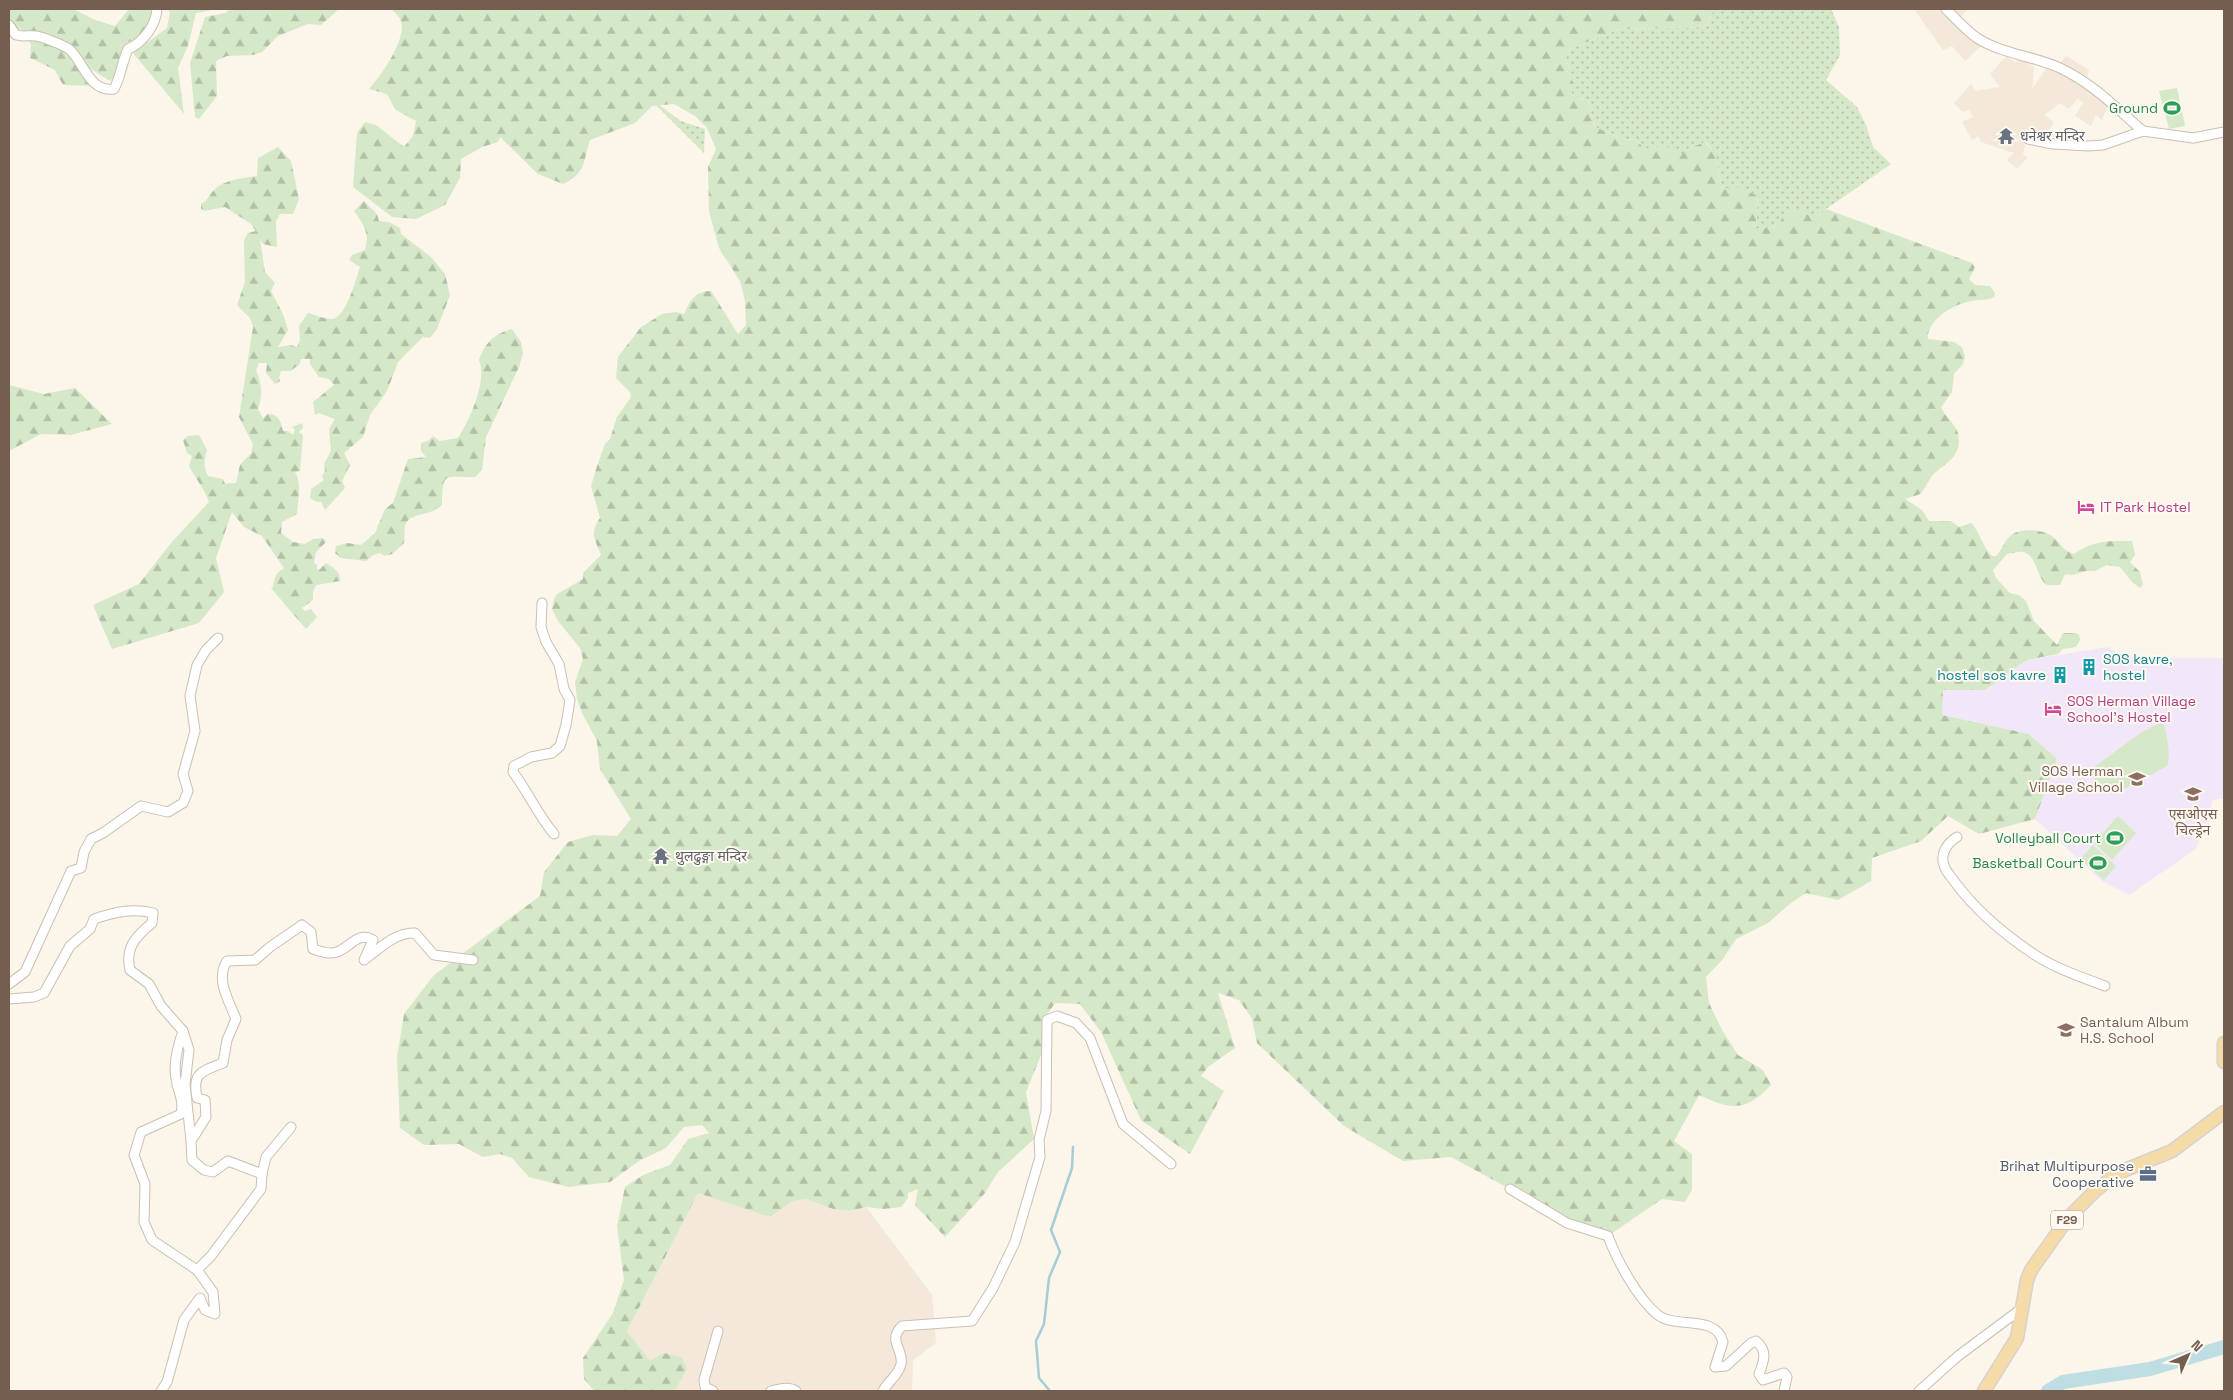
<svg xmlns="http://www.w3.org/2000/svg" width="2233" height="1400" font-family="'Space Grotesk','Noto Sans Devanagari',sans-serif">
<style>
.residential{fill:#f3e8d9}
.education{fill:#f2e7f8}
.grass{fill:url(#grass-dots)}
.forest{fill:url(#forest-firs)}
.pitch{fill:#d5e9c9}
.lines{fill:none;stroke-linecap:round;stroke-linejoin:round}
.stream{stroke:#a6cdd6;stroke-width:2.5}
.river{stroke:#bfdee4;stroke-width:14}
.street-casing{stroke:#cdbeb1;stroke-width:11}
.primary-casing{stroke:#d8d2ce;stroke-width:15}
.street{stroke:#fff;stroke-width:9}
.primary{stroke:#f5dba8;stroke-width:12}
.labels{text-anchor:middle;stroke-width:4;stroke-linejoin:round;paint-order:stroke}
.shield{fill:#fef9f1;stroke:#9e8c80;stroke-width:1}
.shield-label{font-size:12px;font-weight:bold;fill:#755e4f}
.leisure-label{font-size:14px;fill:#27864d;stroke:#fef9f1;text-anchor:end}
.worship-label{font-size:14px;fill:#5b616d;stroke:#fef9f1;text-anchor:start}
.hotel-label{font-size:14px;fill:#b23c85;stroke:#fef9f1;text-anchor:start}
.culture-label{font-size:14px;fill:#0d838f;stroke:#fef9f1;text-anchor:start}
.education-label{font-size:14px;fill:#785e54;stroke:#fef9f1;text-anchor:end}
.service-label{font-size:14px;fill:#4e5e75;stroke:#fef9f1;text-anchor:end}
</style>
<defs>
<pattern id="grass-dots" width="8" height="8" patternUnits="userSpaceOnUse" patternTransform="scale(1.25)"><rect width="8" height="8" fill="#d5e9c9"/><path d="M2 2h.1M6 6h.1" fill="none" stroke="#b1c0a6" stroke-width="1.8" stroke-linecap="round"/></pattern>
<pattern id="forest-firs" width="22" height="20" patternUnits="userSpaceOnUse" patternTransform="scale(1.25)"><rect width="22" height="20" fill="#d5e9c9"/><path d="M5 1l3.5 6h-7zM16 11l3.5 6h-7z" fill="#b1c0a6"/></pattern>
</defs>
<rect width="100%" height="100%" fill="#fbf5ea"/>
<g class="residential">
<path d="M1914,9h54l-13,14 29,20 -19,18 -13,-15 -9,4z"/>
<path d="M2021,55l13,13 -2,21 17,-25 7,4 10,-12 23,14 -2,8 16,10 -4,6 11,7 -8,19 -6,-5 -5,11 -16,-10 8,-13 -5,-5 -9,11 -9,-6 -16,12 10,7 -12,19 -15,-5 -4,18 4,4 -10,11 -10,-9 7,-7 -33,-11 -3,-6 -6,4 -10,-18 11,-5 -4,-7 -6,2 -9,-9 17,-19 5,7 24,-4 -10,-13 17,-18 8,7z"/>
<path d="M698,1192l72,25 23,-16 14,-2 26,10 16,2 17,-4 66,88 4,48 -23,17 -1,31h-237l12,-22 -37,-8 -23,-30z"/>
</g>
<path class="education" d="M2108,647l16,10 100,1v140l-11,2 -17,49 -67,46 -27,-14 -67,-62 22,-60 -28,-25 -87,-19 1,-25h42l42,-30z"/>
<g class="grass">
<path d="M1714,9h117l8,18 1,28 -14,25 31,27 9,18 7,22 18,17 -65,45 -12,10 -11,-8 -26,15 -21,3 2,-33 -23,-9 -13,3c-3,-17 -4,-35 -16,-48l-16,6 -9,8c-11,-12 -21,-9 -36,-7l-10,-10 -9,1 -31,-13 -7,-26 -16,-6v-19l-6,-17 3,-10 51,-20 86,-2z"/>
<path d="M648,97l33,24 24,8 -1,24z"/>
</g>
<g class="forest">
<path d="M9,9h64l22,11 20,6 14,-17h27l-7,23 -22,11 -10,30 -7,8 -24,-15 -16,-22 -55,-16 -6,-8z"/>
<path d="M167,9h52l-23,4 -8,33 -10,22 6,46 -51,-61 34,-25 3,-16z"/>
<path d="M230,9h109l-18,16 -13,-1 -30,12 -16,16 -9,3 -26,1 -11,5 1,35 -18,23 -4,-2 -5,-54 15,-46 21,-4z"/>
<path d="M391,9h1323l-8,18 -86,2 -51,20 -3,10 6,17v19l16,6 7,26 31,13 9,-1 10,10c15,-2 25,-5 36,6l9,-7 15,-6c13,12 14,31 17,48l13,-4 23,10 -2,33 21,-3 11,-16 15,1 11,8 12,-10 146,54 3,4 -6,12 6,6 15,1 5,7 -1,4c-7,4 -15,2 -23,4 -17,3 -45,19 -43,38l26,3 8,5 3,9 -2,8 -9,10 -2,18 -11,15c4,10 14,16 17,26 6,25 -16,31 -27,44 -4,5 -6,13 -11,17 -4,2 -10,3 -15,5l17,11 7,11h22l8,6 12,-4c9,9 11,23 21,33h4c6,-6 8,-14 13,-19 9,-10 34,-8 44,0 7,6 12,15 21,17 20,-14 34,-13 58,-13l3,14 -5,7 10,10 3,13 -3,3 -8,-6 -12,-15 -13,-2 -12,6h-9l-13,4 -8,-1 -5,11h-13c-11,-7 -9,-29 -24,-33 -5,-1 -11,2 -16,2l-14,16 3,8 14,15 9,2 7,6 8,20 23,24 6,-12h13l3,2 1,5 -4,7 -13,2 -5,5 -31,6 -42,30h-42l-1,25 87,19 28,25 -22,60 -56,15 -31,-18 -27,25 -49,17 -1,23 -33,19 -32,-7 -15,10 -23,20 -32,16 -13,20 -17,18 3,26 13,27 16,25 25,15 8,15c-25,27 -40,25 -72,10l-25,46 18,13v36l-7,12 -23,-3 -54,37 -41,-13 -57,-34 -59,-32 -48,4 -59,-35 -87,-83 -5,-24 -13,-19 -21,-7 17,55 -27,19 -7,9 23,15 -34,63 -49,-34 -40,-88 -21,-28 -25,-1 -9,13 -3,34 -17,42 8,47 -36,33 -13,21 -40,44 -30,-32 3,-16 -10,4v5l-7,9 -17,2 -18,-2 -17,4 -16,-2 -26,-10 -14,2 -23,16 -72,-24 -71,138 23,30 14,-8 17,4 6,12 -12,22h-81l-10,-12 -1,-21 30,-45 11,-33 -7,-54 8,-39 18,-12 27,-10 18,-26 21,-6 -7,-8 -18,2 -18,21 -27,13 -29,21 -41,5 -40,-10 -17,-19 -12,-4 -17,3 -24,-13 -35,1 -24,-17 -3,-71 7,-43 30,-39 106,-79 4,-24 24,-30 25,-7 24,1 14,-17 -31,-50 -3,-28 -14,-26 -6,-16 -2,-17 8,-23 -3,-11 -22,-27 -6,-12 2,-10 3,-5 26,-15v-6l18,-18c-6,-16 -12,-21 -1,-37l-9,-32 6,-20 8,-22 5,-5 7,-22 14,-20 -1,-5 -14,-14 2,-21 23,-30 21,-13 14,-2 8,2c6,-14 12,-23 27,-23l27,43 8,-9 -1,-24 -5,-20 -21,-33 -10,-37 -1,-44 8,-18 -9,-21 -12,-12 -21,-12 -22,2 -17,17 -45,17c-7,21 -4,34 -27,44l-25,-10 -38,-37 -2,5 -16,5 -21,12 -1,19 -15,27 -29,14 -24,-2 -39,-30 4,-54 8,-11 11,3 28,22 9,-11 3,-15 -20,-11 -9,-16 -18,-5c12,-13 38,-50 32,-68 -1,-4 -7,-9 -10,-12z"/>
<path d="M27,39l12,1 24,11 9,7 10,17 15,11 -34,-1 -8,-15 -25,-12 1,-14z"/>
<path d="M278,147l13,14 8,38 -6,15h-13l-4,7 1,26 -14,-3 -3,-5 5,33 10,11 -4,8 2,4 10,19 5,16 -10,17 13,-2 6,2 3,-7 -1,-14 9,-13c7,2 16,6 24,6 14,-1 24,-40 28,-52l-11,-7 3,-5 13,-5c5,-17 -1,-25 -11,-39l10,-10 13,13 2,7 10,1 11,6 1,6 30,23 14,17 5,21 -13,34 -7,9 -7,-1 -25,25 -11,29 -17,24 -7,22 -19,16 6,12 -8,16 3,7 -20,22 -4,-8h-4l-7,-4 1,-9 13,-9 -2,-3 3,-7 -1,-6 7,-13 -2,-22 6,-10 -16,-6 -4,2 -2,-13 21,-17 -5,-6 -10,-2 -9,-13v-5h-9l-2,6 -9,6h-9l-2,6 1,4 -5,3 -9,-11 1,-10h-8l-3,7c6,15 7,24 2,39l5,9 5,-4c11,0 13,8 15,17h5l5,4 2,-5 -3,-3 10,-4 1,5 -4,4 4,3 -3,36 -5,1c7,11 3,27 2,42l-15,8 -1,11 12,9 12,2 8,-5 10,-1 3,4 -10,10 -2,11 3,2 1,6 8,-8c7,4 15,9 14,18l-24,4 -3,7v8l-11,8 3,3 6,-2 6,8 -11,12 -35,-41 2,-1c2,-10 2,-14 11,-19l-22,-32 -18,-9 -12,-15 -16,46 8,34 -25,31 -87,26 -19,-44 46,-21 32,-41 38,-41c-5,-14 -13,-23 -20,-36l3,-10 -5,-3 -4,-13 5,-4 11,-1 8,15c-3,10 -4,16 1,26l15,3 2,5 11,-1 4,-18 11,-12 2,-9 -14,-27 14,-90 -3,-9 -13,-13 8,-23 -1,-42 4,-7 8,-2 3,5 -8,-12 -26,-17c-9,1 -16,5 -24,3v-6c8,-4 8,-10 14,-15 11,-10 28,-11 42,-13l1,-18z"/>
<path d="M512,329l9,13 2,12 -4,13 -33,70 -4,33 -7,7c-31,1 -32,-8 -33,28 -11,12 -33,6 -37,21 -1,5 0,12 -1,17l-12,11 -7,2 -5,-3 -7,2 -7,6 -25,-3 -6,-5 1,-7 11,-3 14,2 14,-12 10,-24 8,-6 15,-44 18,-2 -5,-6v-8l7,-2 5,-5 7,5 18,-3c11,-17 30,-58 21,-78 6,-17 15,-26 33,-31z"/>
<path d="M9,385l35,9 31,-6 37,36 -41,11 -30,-1 -32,17z"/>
</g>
<g class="pitch">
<path d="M2177,88l8,38 -16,3 -10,-38z"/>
<path d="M2163,721c3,12 9,33 4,45l-52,28 -25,-19v-5l49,-36z"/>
<path d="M2118,816l18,17 -24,27 -18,-17z"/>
<path d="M2093,845l23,21 -12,14 -24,-21z"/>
</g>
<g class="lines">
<path class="stream" d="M1050,1391l-11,-13 -3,-37 8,-17 5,-46 11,-26 -9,-22 21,-62 1,-21"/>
<path class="river" d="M2048,1391l15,-9 87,-13 74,-22"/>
<g class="street-casing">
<g id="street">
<path d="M1946,9c10,10 20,21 31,29 25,16 57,18 83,30 35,17 55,39 83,63"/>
<path d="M9,25l7,10c7,2 13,0 20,1 7,1 27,9 33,13 14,11 20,44 45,40 7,-13 8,-27 14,-40 15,-6 28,-24 29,-40"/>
<path d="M2028,139l25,5 35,2 15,-1 40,-14 50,7 31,-6"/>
<path d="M542,603l-1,24 5,15 13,22 5,25 6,11 -4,25 -6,21 -8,7 -21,4 -17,9 -1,6c15,20 25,43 41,62"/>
<path d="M1957,837c-10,6 -17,17 -13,28 1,6 7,11 10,16 22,30 51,54 81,74 22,14 46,22 70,31"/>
<path d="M9,984l16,-12 46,-101 10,-3 3,-16 7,-13 12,-6 38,-27 27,6 15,-9 5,-12 -5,-17 12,-43 -5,-35 7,-31 9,-15 12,-12"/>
<path d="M9,999l25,-2 10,-4 26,-47 20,-17 4,-10c21,-7 37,-11 59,-6l-1,10c-17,14 -27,25 -22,47l19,14 12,22 22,25c-5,14 -10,32 -7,48 2,14 8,19 5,35l-40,18 -7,23 11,29 -1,38 8,18 45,30 16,22 2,22 -10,-4 -5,-12 -16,22 -17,62 -6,9"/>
<path d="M183,1031l6,19 -4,34 6,57"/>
<path d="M262,1174l-34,-13 -15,11 -9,-2 -12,-10 -1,-19 15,-24 -1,-17 -8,-2c-5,-26 4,-26 26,-35l4,-23 9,-21c-7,-18 -21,-40 -9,-58l28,-1 15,-13 32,-22 9,7 2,17c7,2 16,6 24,3 14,-5 20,-21 36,-12l-9,20c15,-11 31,-28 51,-27l19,22 39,5"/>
<path d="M1510,1189l57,34 41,13c9,25 30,63 50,79 18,14 58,-1 65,27l-8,25 11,-1 25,-23 5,-2c12,10 8,20 3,33l4,6 21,-7 3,4 -3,14"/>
<path d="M197,1270l14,-14 50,-67 1,-15 4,-17 25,-30"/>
<path d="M713,1391l-8,-4 -1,-7 14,-49"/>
<path d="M771,1391c9,-2 17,-5 25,0"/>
<path d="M883,1391c5,-10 16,-16 18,-27 3,-15 -14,-23 1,-38l70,-5 21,-33 22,-46 25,-85 -1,-17 7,-29 1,-91 10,-4 19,7 14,15 33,86 48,40"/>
<path d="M1919,1391l39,-35 63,-47"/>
</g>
</g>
<g class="primary-casing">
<g id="primary">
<path d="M2224,1043v19"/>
<path d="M1984,1391l33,-53 10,-58 4,-10 37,-52 27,-27 15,-12 15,-9 47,-19 52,-39"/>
</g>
</g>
<use href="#street" class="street"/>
<use href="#primary" class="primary"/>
</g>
<defs>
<g id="stadium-bare" transform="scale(1.35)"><path d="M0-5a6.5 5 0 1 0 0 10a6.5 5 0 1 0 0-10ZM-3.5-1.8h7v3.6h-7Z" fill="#2e9e5b" stroke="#fef9f1" stroke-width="2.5" paint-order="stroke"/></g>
<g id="temple-bare" transform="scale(1.35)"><path d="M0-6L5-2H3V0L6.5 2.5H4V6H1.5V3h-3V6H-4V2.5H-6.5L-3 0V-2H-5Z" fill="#6b7280" stroke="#fef9f1" stroke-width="2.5" paint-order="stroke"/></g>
<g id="hotel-bare" transform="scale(1.35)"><path d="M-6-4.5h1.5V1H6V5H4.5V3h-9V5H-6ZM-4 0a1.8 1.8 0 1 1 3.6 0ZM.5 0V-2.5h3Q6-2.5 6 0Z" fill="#d1479c" stroke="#fef9f1" stroke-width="2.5" paint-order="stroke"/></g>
<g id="building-bare" transform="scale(1.35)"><path d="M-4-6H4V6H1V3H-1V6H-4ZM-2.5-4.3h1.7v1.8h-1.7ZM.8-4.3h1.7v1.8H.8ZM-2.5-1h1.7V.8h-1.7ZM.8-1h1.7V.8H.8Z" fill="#0f9aa8" stroke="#fef9f1" stroke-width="2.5" paint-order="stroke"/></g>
<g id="school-bare" transform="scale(1.35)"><path d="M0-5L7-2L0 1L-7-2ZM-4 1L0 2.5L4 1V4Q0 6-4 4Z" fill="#8d6e63" stroke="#fef9f1" stroke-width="2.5" paint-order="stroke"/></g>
<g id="office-bare" transform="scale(1.35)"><path d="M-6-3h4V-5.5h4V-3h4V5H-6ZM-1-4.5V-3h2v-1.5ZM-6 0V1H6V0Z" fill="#5c6f8a" stroke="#fef9f1" stroke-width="2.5" paint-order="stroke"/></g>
</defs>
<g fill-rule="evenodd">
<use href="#stadium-bare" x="2172" y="108"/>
<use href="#temple-bare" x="2006" y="136"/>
<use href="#hotel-bare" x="2086" y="507"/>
<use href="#building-bare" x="2089" y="667"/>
<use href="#building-bare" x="2060" y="675"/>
<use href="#hotel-bare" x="2053" y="709"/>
<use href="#school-bare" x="2137" y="779"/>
<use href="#school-bare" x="2193" y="794"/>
<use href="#stadium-bare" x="2115" y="838"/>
<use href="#temple-bare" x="661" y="856"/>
<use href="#stadium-bare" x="2098" y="863"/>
<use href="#school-bare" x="2066" y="1030"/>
<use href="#office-bare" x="2148" y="1174"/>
</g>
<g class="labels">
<rect class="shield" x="2051" y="1210.5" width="32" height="19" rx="4"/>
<g class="shield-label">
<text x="2067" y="1224">F29</text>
</g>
<g class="leisure-label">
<text x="2158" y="113">Ground</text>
<text x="2101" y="843">Volleyball Court</text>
<text x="2084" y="868">Basketball Court</text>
</g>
<g class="worship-label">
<text x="2020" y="141">धनेश्वर मन्दिर</text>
<text x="675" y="861">थुलढुङ्गा मन्दिर</text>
</g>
<g class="hotel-label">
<text x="2100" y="512">IT Park Hostel</text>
<text x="2067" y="706">SOS Herman Village<tspan x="2067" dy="16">School's Hostel</tspan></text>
</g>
<g class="culture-label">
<text x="2103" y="664">SOS kavre,<tspan x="2103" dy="16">hostel</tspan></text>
<text x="2046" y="680" text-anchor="end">hostel sos kavre</text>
</g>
<g class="education-label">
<text x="2123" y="776">SOS Herman<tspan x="2123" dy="16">Village School</tspan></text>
<text x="2193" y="819" text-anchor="middle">एसओएस<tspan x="2193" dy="16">चिल्ड्रेन</tspan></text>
<text x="2080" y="1027" text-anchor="start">Santalum Album<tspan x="2080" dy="16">H.S. School</tspan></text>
</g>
<g class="service-label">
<text x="2134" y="1171">Brihat Multipurpose<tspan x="2134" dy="16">Cooperative</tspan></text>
</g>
</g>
<rect width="2233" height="1400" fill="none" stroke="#755e4f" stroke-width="20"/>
<g transform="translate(2188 1355) rotate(45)" stroke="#fef9f1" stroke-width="4" paint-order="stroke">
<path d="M0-4L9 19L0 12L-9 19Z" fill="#755e4f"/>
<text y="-8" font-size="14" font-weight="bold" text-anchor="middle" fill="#755e4f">N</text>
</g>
</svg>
